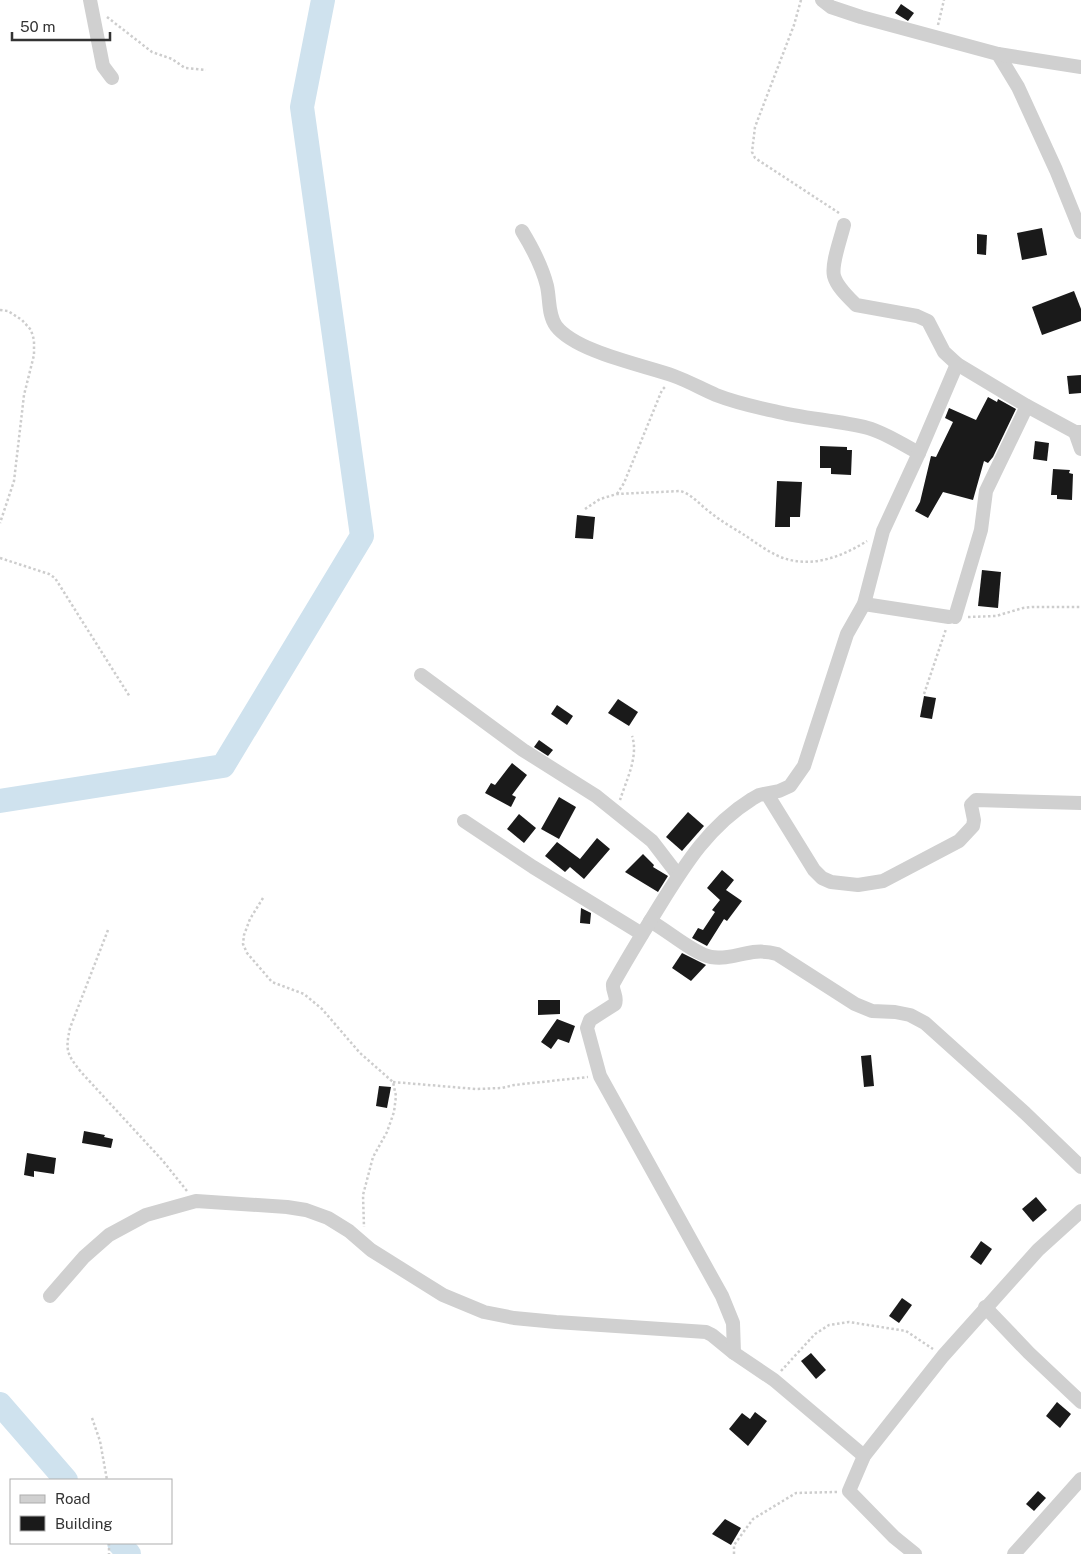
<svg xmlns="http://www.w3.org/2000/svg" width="1081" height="1554" font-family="'Public Sans',sans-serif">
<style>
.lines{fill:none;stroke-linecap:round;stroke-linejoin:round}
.river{stroke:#cfe2ee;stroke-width:24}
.building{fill:#1a1a1a}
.path{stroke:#cdcdcd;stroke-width:2.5;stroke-dasharray:2.5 2.5;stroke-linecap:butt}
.minor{stroke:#d0d0d0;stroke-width:14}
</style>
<rect width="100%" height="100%" fill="#fff"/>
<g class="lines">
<g class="river">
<path d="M0,801l223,-35 139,-230 -60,-429 21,-107"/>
<path d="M0,1404l66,76"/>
<path d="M119,1543l10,11"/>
</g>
</g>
<g class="building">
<path d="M901,4l13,9 -6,8 -13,-8z"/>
<path d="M1042,228l5,27 -25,5 -5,-27z"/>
<path d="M977,234l10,1 -1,20 -9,-1z"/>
<path d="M1074,291l7,18v12l-39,14 -10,-28z"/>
<path d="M1081,375v18l-12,1 -2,-18z"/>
<path d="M988,397l9,5 1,-3 18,10 -23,48 -5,6 -4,-2 -11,39 -30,-8 -15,26 -13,-7 5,-9 11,-46 5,1 17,-35 -8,-4 4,-10 27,12z"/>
<path d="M1035,441l14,2 -2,18 -14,-2z"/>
<path d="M820,446l27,1v3h5l-1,25 -20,-1v-6h-11z"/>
<path d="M1053,469l17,1 -1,3 4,1 -1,26 -15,-1v-4h-6z"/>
<path d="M777,481l25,1 -2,35h-10v10h-15z"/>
<path d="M577,515l18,2 -2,22 -18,-1z"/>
<path d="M982,570l19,2 -3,36 -20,-2z"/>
<path d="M924,696l12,2 -4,21 -12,-2z"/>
<path d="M618,699l20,13 -9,14 -21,-13z"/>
<path d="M557,705l16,11 -6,9 -16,-11z"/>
<path d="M539,740l14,10 -5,6 -14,-9z"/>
<path d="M512,763l15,12 -15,20 4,2 -5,10 -26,-14 6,-10 4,2z"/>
<path d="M559,797l17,10 -17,32 -18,-10z"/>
<path d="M688,812l16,14 -22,25 -16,-14z"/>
<path d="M519,814l17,14 -12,15 -17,-14z"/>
<path d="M597,838l13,11 -26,30 -14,-12 -5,5 -20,-16 12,-14 23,17z"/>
<path d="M643,854l11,11 -1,2 15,9 -10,16 -33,-20z"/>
<path d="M722,870l12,10 -8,10 16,11 -15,20 -3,-2 -17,27 -15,-8 6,-10 5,2 12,-18 -3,-2 8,-10 -13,-12z"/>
<path d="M581,908l10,5 -1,11 -10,-1z"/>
<path d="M682,953l24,12 -15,16 -19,-13z"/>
<path d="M538,1000h22v14l-22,1z"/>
<path d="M557,1019l18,7 -6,17 -11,-4 -7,10 -10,-7z"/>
<path d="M871,1055l3,31 -10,1 -3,-31z"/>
<path d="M379,1086l12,1 -4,21 -11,-2z"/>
<path d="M84,1131l21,4 -1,2 9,2 -2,9 -29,-5z"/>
<path d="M27,1153l29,5 -2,16 -20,-3v6l-10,-2z"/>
<path d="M1036,1197l11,13 -14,12 -11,-13z"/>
<path d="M981,1241l11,8 -11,16 -11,-8z"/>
<path d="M902,1298l10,7 -13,18 -10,-7z"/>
<path d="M811,1353l15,17 -10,9 -15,-18z"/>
<path d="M1057,1402l14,12 -11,14 -14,-12z"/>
<path d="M755,1412l12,9 -19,25 -19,-17 13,-16 8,6z"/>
<path d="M1038,1491l8,7 -12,13 -8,-7z"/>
<path d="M725,1519l16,9 -10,17 -19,-11z"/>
</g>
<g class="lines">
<g class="path">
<path d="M801,0l-7,25 -39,102 -3,25 3,6 84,55"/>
<path d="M107,17l45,35 20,7 13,9 21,2"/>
<path d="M938,25l6,-25"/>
<path d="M0,310l8,1 14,9 9,10 3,10v15l-10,40 -10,86 -14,42"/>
<path d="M617,494l7,-11 38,-93 4,-4"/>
<path d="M585,509l15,-10 17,-5 63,-3c12,3 21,15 31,22 11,9 24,16 35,23 10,7 20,14 30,19 31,15 64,3 91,-14"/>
<path d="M0,558l49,16 6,4 75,119"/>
<path d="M968,617l28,-1 27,-8 9,-1h49"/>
<path d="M924,694l22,-65"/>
<path d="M620,800c6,-19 19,-44 12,-64"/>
<path d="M263,898l-13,21 -6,16 -1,9 4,9 25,29 32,12 18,15 38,44 33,29 3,14 -2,16 -7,20 -14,25 -10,38 1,32"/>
<path d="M108,930l-38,98c-5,23 -3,26 11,44l82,89 24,30"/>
<path d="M393,1082l83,7 26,-1 12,-3 74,-8"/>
<path d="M781,1371l34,-37 14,-9 20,-3 57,9 27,18"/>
<path d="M92,1418l8,23 7,39"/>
<path d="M109,1543v11"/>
<path d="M734,1554v-9l19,-26 43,-26 41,-1"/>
</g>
<g class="minor">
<path d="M90,0l13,66 9,12"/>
<path d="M822,0l9,7 30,10 137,37 20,33 38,83 25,62"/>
<path d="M998,54l83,13"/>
<path d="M844,225c-3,13 -13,39 -10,51 3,11 14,21 22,29l61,11 11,5 16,31 13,12 70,42 48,26h6"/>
<path d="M522,231c11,18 20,35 25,55 3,14 1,29 9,40 20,26 87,39 118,50 14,5 28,13 42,19 18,7 39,12 58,16 31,8 63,9 94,17 18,5 35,17 51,25"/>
<path d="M1075,432l6,17"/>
<path d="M864,604l85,13"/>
<path d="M955,617l26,-87 5,-39 41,-85"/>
<path d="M421,675l102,75 73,46 56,45 26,34"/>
<path d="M767,794l47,76 8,8 9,4 27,3 25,-4 76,-40 14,-15 1,-6 -3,-15 5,-5 105,3"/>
<path d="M464,821l69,46 109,67"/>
<path d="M650,921c17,9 44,33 61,36 23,4 39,-11 66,-3l78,50 17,7 23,1 15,3 15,8 100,90 56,54"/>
<path d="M50,1296l34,-39 25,-22 37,-20 50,-14 91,6 19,3 22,8 21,13 22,19 72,45 41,17 30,6 42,4 150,10 6,3 22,18 40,27 90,76"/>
<path d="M985,1307l44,46 52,49"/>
<path d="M734,1353l-1,-30 -11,-27 -122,-220 -13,-48 3,-8 25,-16c3,-7 -3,-13 -2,-20 15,-27 31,-53 47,-79 26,-42 49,-79 92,-106l7,-4 20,-4 11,-5 14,-20 43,-132 17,-30 19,-73 36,-78 38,-89"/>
<path d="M915,1554l-21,-17 -45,-46 15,-35 79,-100 95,-106 43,-39"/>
<path d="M1014,1554l67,-75"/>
</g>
</g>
<rect x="10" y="1479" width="162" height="65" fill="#ffffff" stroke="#adadad"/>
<rect x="20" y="1495" width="25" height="8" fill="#d0d0d0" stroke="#adadad"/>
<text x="55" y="1504" font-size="15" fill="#333333">Road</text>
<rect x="20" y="1516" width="25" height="15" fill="#1a1a1a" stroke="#adadad"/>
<text x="55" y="1529" font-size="15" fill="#333333">Building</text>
<path d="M12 32v8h98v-8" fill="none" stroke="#333333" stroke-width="2.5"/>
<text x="20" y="32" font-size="15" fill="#333333" stroke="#ffffff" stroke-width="4" paint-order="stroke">50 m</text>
</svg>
